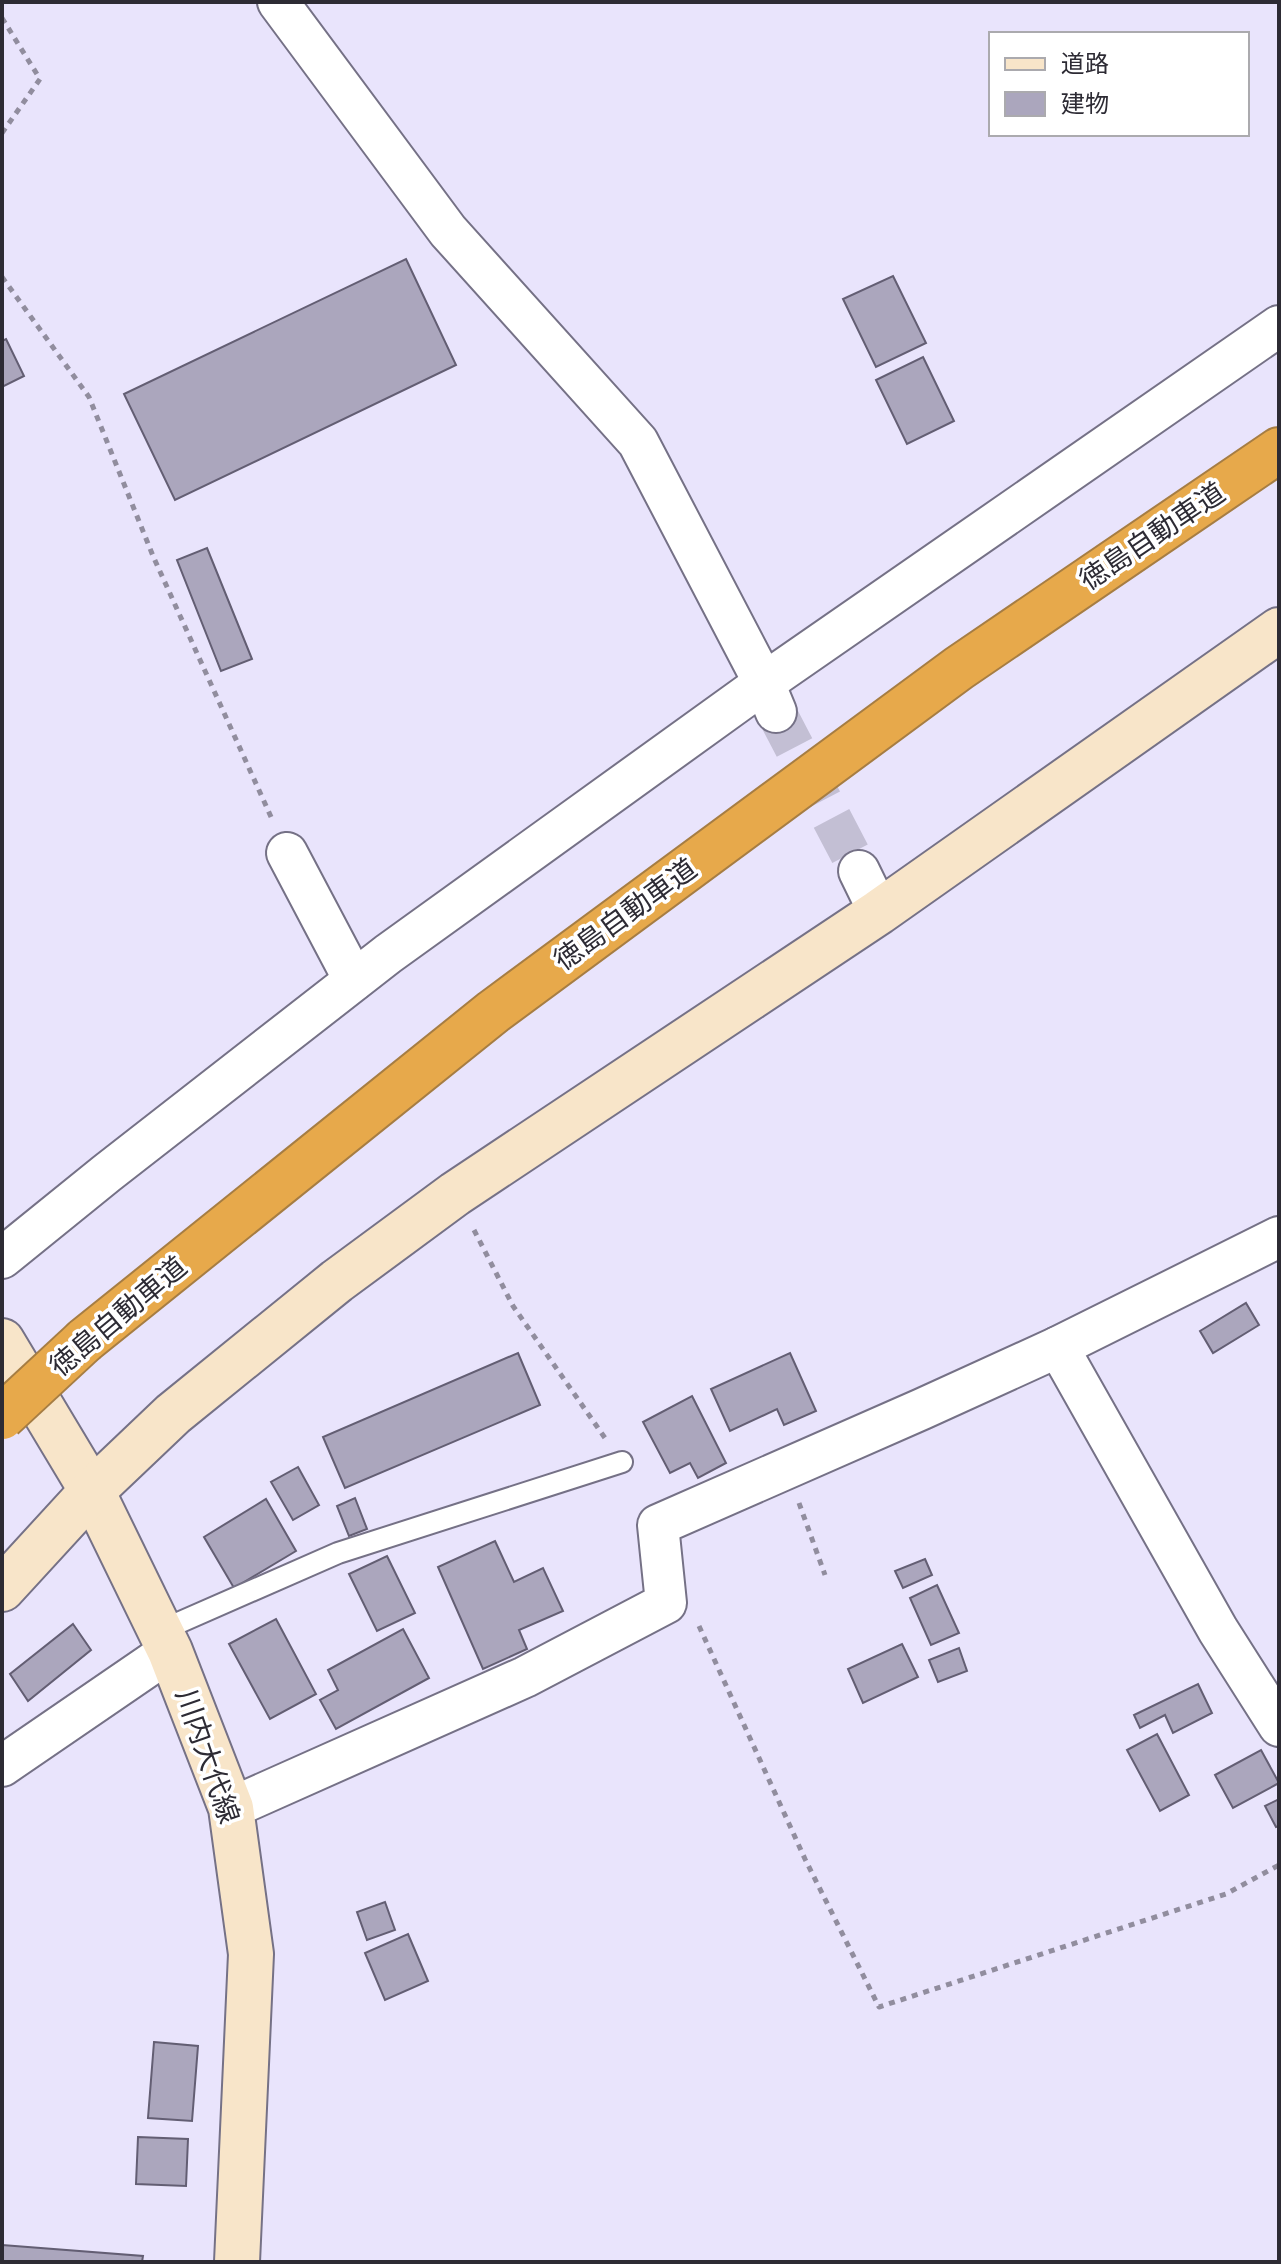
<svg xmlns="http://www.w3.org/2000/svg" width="1281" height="2264" font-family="'Archivo Narrow','Noto Sans JP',sans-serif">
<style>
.building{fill:#aba6bd;stroke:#635e73;stroke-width:2}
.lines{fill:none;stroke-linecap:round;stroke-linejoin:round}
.street-tunnel{stroke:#c3bfd4;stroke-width:40;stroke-dasharray:40 20;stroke-linecap:butt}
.lane-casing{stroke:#757186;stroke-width:24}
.street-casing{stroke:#757186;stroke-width:44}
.secondary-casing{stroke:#757186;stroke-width:48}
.highway-casing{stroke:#a67d43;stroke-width:48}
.path{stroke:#918d9e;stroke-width:5;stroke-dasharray:6 6;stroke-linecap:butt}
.lane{stroke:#fff;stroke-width:20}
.street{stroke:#fff;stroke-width:40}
.secondary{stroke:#f8e5c9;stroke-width:44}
.highway{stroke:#e7a94b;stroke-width:44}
.highway-bridge-casing{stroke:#a67d43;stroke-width:48;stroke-linecap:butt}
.highway-bridge{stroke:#e7a94b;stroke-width:44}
.labels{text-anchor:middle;stroke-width:7;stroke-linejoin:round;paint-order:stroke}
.street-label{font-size:28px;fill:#2d2b34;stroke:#fff}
</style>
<rect width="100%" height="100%" fill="#e9e4fc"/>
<g class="building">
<path d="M406,259l50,106 -281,135 -51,-106z"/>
<path d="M893,276l33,67 -50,24 -33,-68z"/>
<path d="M6,339l18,37 -22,11v-46z"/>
<path d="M923,357l31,64 -47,23 -31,-64z"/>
<path d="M207,548l45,111 -31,12 -44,-111z"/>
<path d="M1246,1303l13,22 -46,28 -13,-22z"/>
<path d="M518,1353l22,52 -195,83 -22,-51z"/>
<path d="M790,1353l26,58 -32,14 -7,-16 -47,22 -19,-42z"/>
<path d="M692,1396l34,67 -28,15 -8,-15 -20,10 -27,-51z"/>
<path d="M298,1467l21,38 -26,15 -22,-38z"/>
<path d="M355,1498l12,31 -18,7 -12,-30z"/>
<path d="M266,1499l30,52 -62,37 -30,-51z"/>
<path d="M495,1541l19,41 29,-14 20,43 -44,19 8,19 -44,20 -45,-102z"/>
<path d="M387,1556l28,57 -38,18 -28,-57z"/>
<path d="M925,1559l7,16 -29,13 -8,-17z"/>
<path d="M937,1585l22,48 -28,12 -21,-47z"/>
<path d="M276,1619l40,75 -46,25 -41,-75z"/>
<path d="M73,1624l18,26 -63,51 -18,-27z"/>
<path d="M403,1629l26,49 -93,51 -16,-29 18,-10 -10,-20z"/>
<path d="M902,1644l16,33 -55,26 -15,-34z"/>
<path d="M959,1648l8,23 -29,11 -9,-22z"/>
<path d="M1198,1684l14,29 -39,20 -8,-18 -25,13 -6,-13z"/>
<path d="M1157,1734l32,61 -29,16 -33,-61z"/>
<path d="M1261,1750l18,33 -46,25 -18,-33z"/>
<path d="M1279,1799v27l-3,1 -11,-21z"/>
<path d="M385,1902l10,28 -28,10 -10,-28z"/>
<path d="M408,1934l20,47 -43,19 -20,-47z"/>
<path d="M154,2042l44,4 -6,75 -44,-3z"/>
<path d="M138,2137l50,2 -2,47 -50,-2z"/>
<path d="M2,2245l141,11 -1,6h-140z"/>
</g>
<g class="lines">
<path class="street-tunnel" d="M776,712l83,159"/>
<g class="lane-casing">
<path id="lane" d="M160,1631l178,-78 284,-91"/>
</g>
<g class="street-casing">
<g id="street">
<path d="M278,2l170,229 190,211 126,241 12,29"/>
<path d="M287,853l67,127"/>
<path d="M859,871l20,41"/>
<path d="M2,1258l105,-85 281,-219 376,-271 515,-357"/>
<path d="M1058,1347l160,283 61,96"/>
<path d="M2,1766l168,-115"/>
<path d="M231,1808l294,-131 141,-74 -8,-78 264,-116 136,-62 221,-110"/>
</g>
</g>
<g class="secondary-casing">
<g id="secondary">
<path d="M2,1341l90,150 78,160 61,157 20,146 -14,308"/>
<path d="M2,1589l90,-98 81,-77 164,-133 118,-87 424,-282 400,-282"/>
</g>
</g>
<g class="highway-casing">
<path id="highway" d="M85,1340l408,-328 466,-344 320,-218"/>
</g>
<g class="path">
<path d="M2,18l38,61 -38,54"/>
<path d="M2,277l87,120 64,159 119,263"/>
<path d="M474,1230l39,76 92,132"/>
<path d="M799,1503l26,72"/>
<path d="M699,1626l106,233 74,148 347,-113 53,-29"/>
</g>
<use href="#lane" class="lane"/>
<use href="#street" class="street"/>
<use href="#secondary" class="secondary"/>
<use href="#highway" class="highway"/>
<g class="highway-bridge-casing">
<path id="highway-bridge" d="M2,1417l83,-77"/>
</g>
<use href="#highway-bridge" class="highway-bridge"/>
</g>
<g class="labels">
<g class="street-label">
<text transform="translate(1152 536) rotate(-34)" y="10">徳島自動車道</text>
<text transform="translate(625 914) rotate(-36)" y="10">徳島自動車道</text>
<text transform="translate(118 1316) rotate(-40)" y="10">徳島自動車道</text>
<text transform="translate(208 1756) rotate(71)" y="10">川内大代線</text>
</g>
</g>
<rect width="1281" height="2264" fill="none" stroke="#2d2b34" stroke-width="8"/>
<rect x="989" y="32" width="260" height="104" fill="#ffffff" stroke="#abaaae" stroke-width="2"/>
<rect x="1005" y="58" width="40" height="12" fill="#f8e5c9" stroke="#abaaae" stroke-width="2"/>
<text x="1061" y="72" font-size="24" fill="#2d2b34">道路</text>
<rect x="1005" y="92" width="40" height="24" fill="#aba6bd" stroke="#abaaae" stroke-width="2"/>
<text x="1061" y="112" font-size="24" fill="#2d2b34">建物</text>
</svg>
